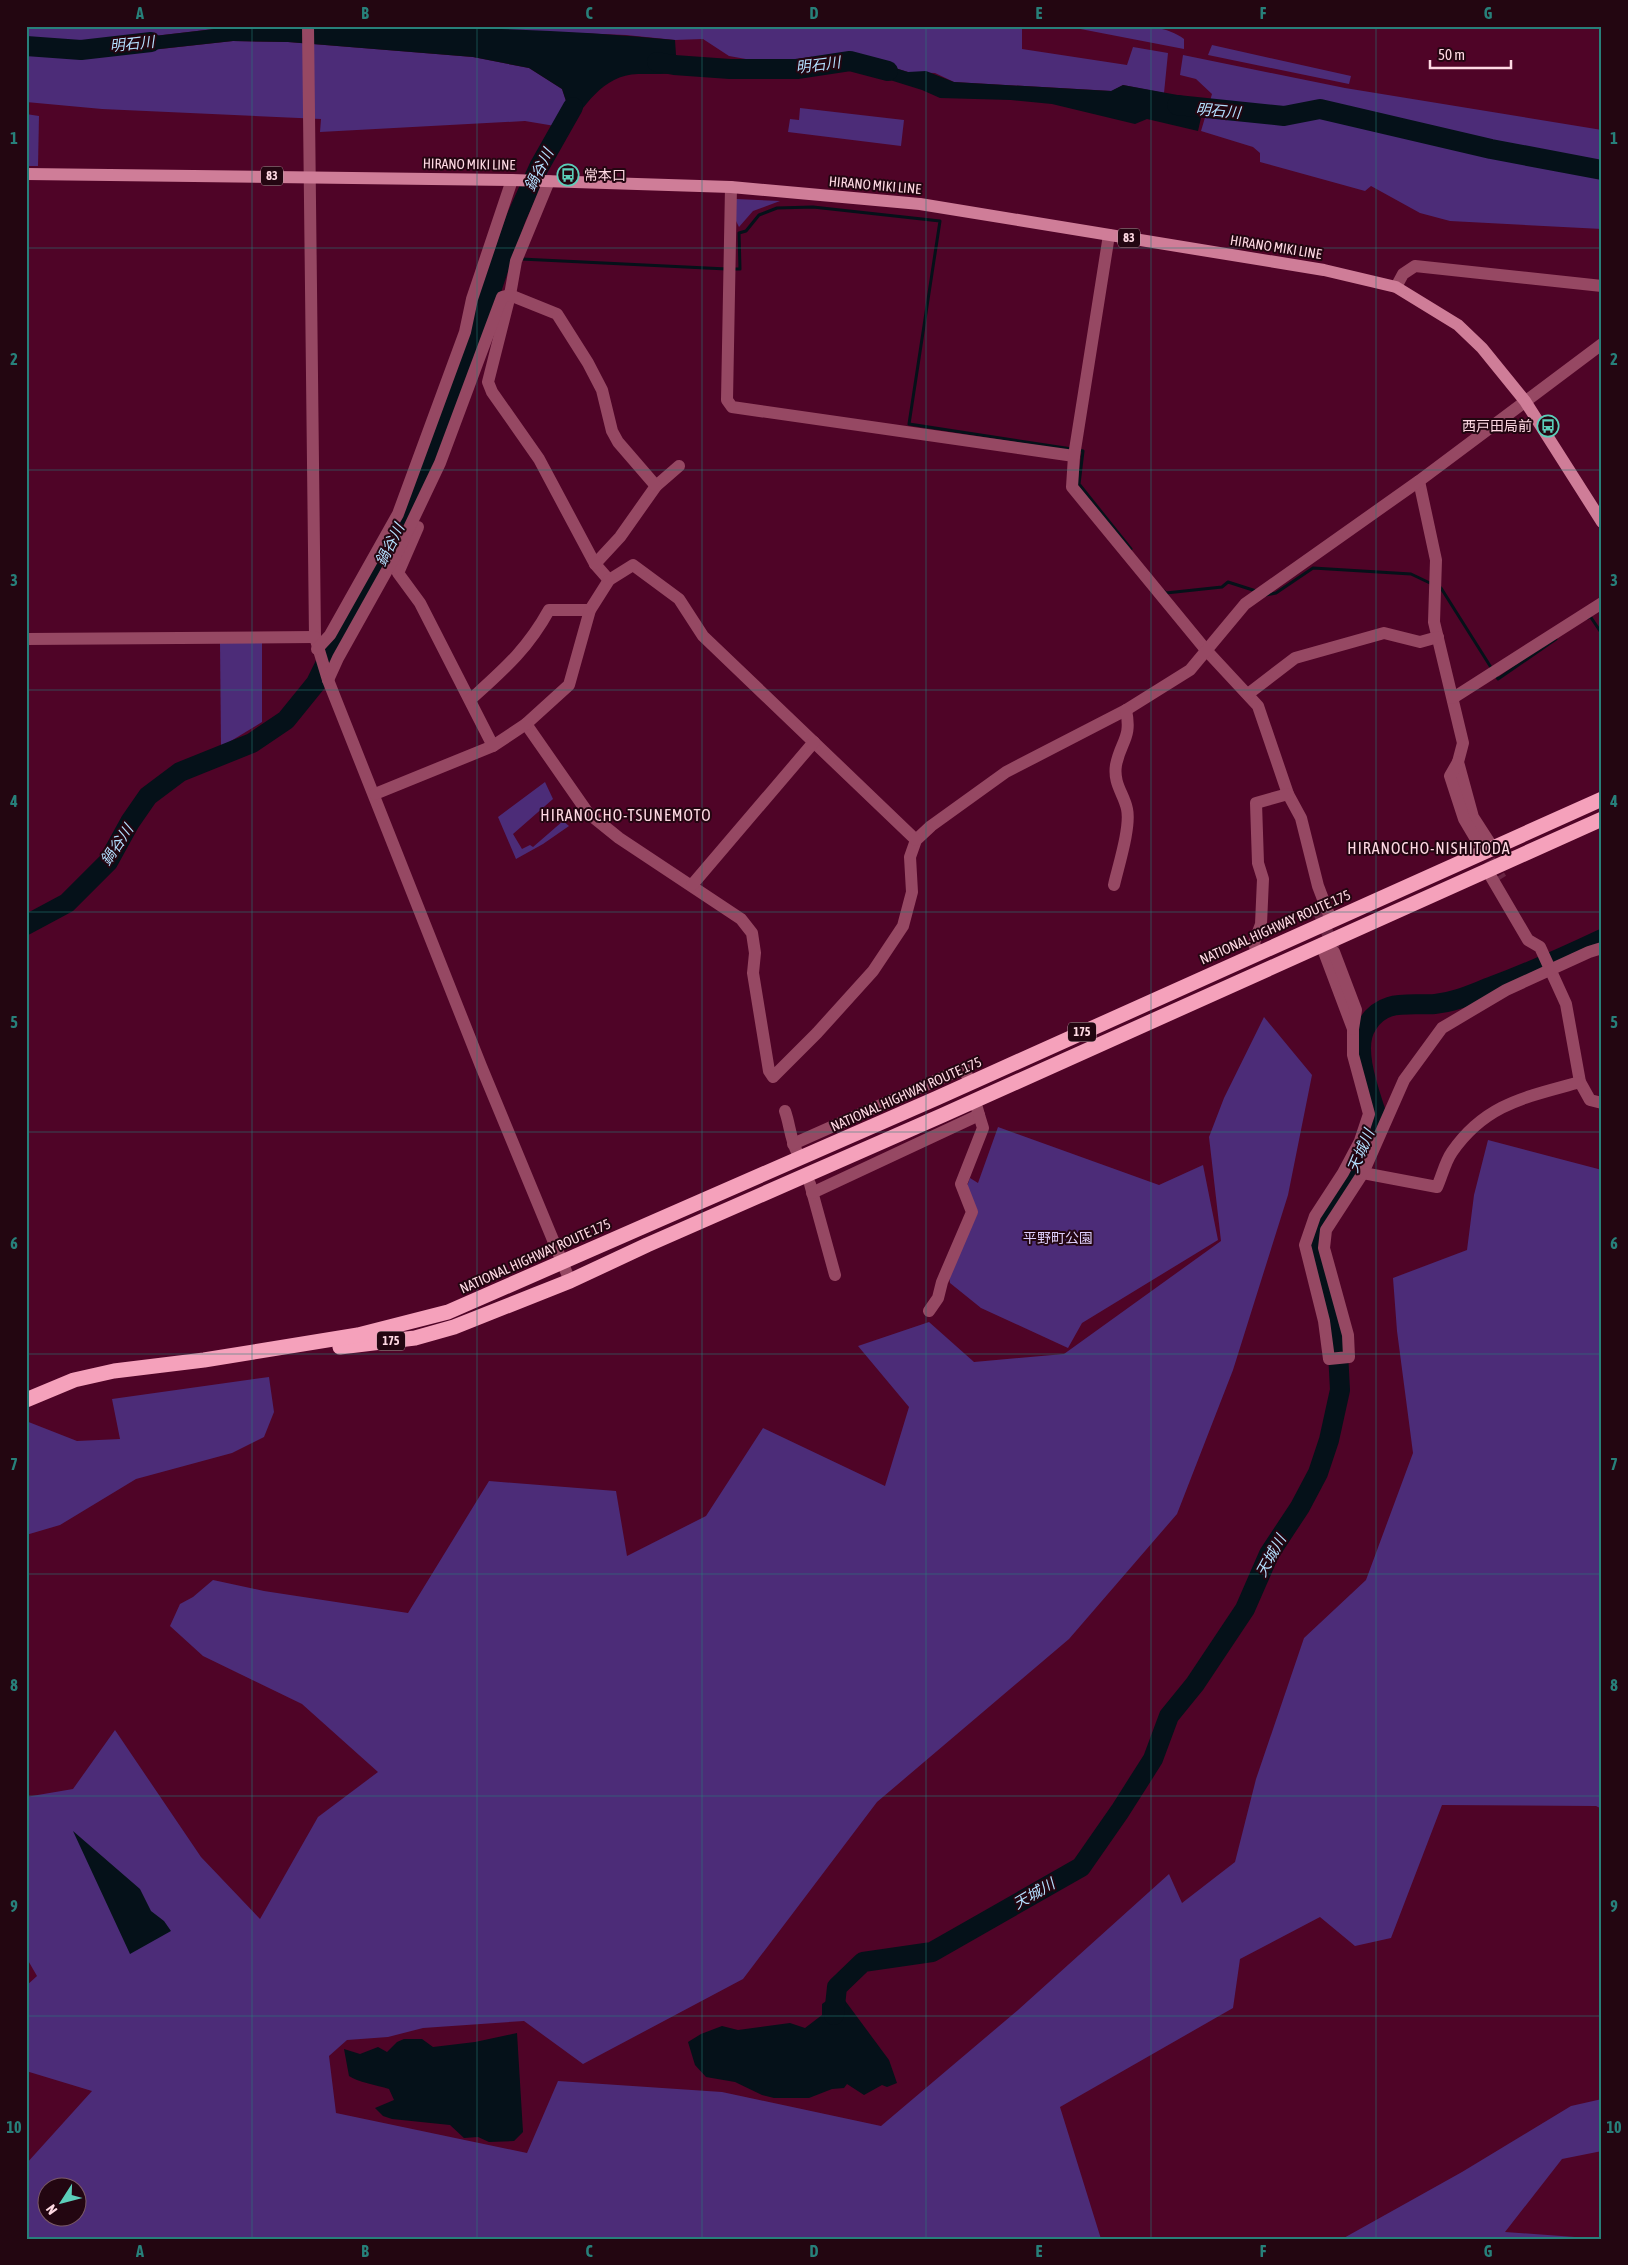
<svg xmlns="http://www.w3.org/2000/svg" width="1628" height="2265" font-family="'Asap Condensed','Noto Sans JP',sans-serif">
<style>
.green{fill:#4c2c78;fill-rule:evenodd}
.water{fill:#051119}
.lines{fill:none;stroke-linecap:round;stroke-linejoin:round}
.stream{stroke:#051119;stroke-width:3}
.river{stroke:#051119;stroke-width:20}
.street-tunnel{stroke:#692443;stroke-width:12;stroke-dasharray:12 6;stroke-linecap:butt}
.street{stroke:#964863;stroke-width:12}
.primary{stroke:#cf7d98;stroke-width:12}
.highway{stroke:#f5a1bb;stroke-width:15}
.grid{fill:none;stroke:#27807a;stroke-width:1;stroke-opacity:0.55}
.labels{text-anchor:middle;stroke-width:4;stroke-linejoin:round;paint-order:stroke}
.shield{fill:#230611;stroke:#bc9aa4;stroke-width:1}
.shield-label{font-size:12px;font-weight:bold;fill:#fed9e3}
.street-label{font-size:14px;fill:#fed9e3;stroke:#230611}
.poi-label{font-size:14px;fill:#fed9e3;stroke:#230611;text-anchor:start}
.park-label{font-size:14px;fill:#decffc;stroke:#230611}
.water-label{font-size:15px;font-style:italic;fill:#b3dffe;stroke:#230611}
.quarter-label{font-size:16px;letter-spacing:1px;fill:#fed9e3;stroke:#230611}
.neatline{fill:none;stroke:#27807a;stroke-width:2}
.grid-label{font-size:16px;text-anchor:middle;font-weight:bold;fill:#27807a}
</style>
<rect width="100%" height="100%" fill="#4f0427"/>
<g class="green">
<path d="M26,26h214l-86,10 -29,7 -1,10 109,-12 55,1 185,15 56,11 33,21 5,15 -12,22 -30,-5 -205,11 1,-13 -219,-10 -76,-7z"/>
<path d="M407,26h572l43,3v20l105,16 6,-18 35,6 -4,40 -41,-8 -11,6 -158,-9 -19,-9 -27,-1 -26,-8 -19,-2 -25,-9 -25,5 -56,3 -28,-5 -26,-17 -28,1 -49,-5z"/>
<path d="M1065,26c34,0 92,-8 119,13v10z"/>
<path d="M1212,45l139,31 -2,8 -141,-29z"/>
<path d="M1183,55l162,33 257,42v99l-152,-8 -30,-8 -49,-27 -6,5 -105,-29v-9l-7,-6 -52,-16 11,-37 -16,-15 -16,-4z"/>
<path d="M800,108l104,12 -3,26 -113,-14 2,-13 9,1z"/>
<path d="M26,114l13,2 -1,50h-12z"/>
<path d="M736,199l44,2 -27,10 -14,16 -4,-8z"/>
<path d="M262,641v81l-41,25 -1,-105z"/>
<path d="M545,782l8,17 -40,35 9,15 8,-4 3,2 30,-26 6,5 -26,18 -27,15 -18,-42z"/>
<path d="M1264,1017l48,58 -24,120 -55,175 -56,144 -108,125 -192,163 -134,177 -160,85 -59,-43 -101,7 -35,9 -41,3 -18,16 7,57 191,40 31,-72 164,11 159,34 137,-116 151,-136 13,29 53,-41 21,-83 48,-141 62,-58 47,-127 -16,-122 -4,-53 74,-28 7,-55 14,-55 114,30v639l-6,-3 -154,-1 -51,133 -36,8 -35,-29 -80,42 -7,49 -173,99 41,132h-1075v-75l66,-73 -66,-20v-85l11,-10 -11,-19v-160l47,-8 42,-59 86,127 59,62 58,-102 60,-45 -76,-68 -99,-48 -33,-30 10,-22 13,-7 20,-17 51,11 144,22 81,-132 127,10 11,65 79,-40 57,-88 122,58 24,-79 -51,-61 71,-24 45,40 90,-8 157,-113 -12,-104 15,-39zM48,2188h30v30h-30z"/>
<path d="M998,1127l161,58 44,-20 15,75 -136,83 -14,25 -87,-40 -31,-25 -1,-8 29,-63 -11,-26 3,-8 8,5z"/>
<path d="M269,1377l5,35 -10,25 -32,16 -96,26 -76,46 -34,10v-114l51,20 43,-2 -8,-40z"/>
<path d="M1602,2099v52l-40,8 -57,73 97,7h-260l120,-67 109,-66z"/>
</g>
<g class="water">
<path d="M240,26c145,0 291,0 435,14l1,15 8,7 1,8 -2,3c-16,1 -30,1 -45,1 -36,1 -54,33 -73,59l-10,-7 12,-22 -5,-15 -33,-21 -56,-11 -185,-15 -55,-1 -110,12 2,-10 29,-7z"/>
<path d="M863,62l19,2 26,8 18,-1 28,11 157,9 12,-6 82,15 -7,31 -51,-12 -12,5 -83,-20 -41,-4 -71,-2 -18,-8 -61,-19z"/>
<path d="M73,1831l67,58 11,22 13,10 7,10 -41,23z"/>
<path d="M832,1983l57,77 8,23 -10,4 -5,-2 -18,10 -17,-11 -3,4 -12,1 -23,9h-35l-12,-3 -27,-13 -29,-5 -11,-12 -7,-23 13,-8 21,-8 16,4 52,-7 15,5 17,-13v-11l10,-7 -4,-13z"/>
<path d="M517,2033l6,99 -9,9 -25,1 -11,-5 -14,1 -14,-13 -58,-6 -9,-3 -8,-8 19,-8 -5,-11c-12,-4 -32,-7 -40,-13l-5,-27 16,5 18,-7 9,5 10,-10 7,-3h18l11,8 42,-5z"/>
</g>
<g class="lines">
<g class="stream">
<path d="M503,258l12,1"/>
<path d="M521,259l206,10"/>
<path d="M733,269h7l-1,-36 7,-2 13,-16 18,-7 36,-1 127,14 -31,203 163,25"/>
<path d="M1078,450l5,1 -4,33 52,65"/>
<path d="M1438,587l3,1 51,81"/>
<path d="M1164,591l2,2 56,-6 6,-5 28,9"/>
<path d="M1266,595l10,-2 37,-25 98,6 21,10"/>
<path d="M1588,618l2,-2 12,18"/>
<path d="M1495,674l3,5 58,-40"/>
</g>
<g class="river">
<path d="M26,46l55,4 70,-8"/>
<path d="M657,62l17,3 56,4h67l53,-8 38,10"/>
<path d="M1177,105l107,11 36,-7 171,40 111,21"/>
<path d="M26,925l41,-22 41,-41 22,-40 18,-26 32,-24 72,-29 34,-23 30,-37 27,-55 49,-86 34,-73 51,-138 39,-113 23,-51 34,-60"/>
<path d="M834,2015l3,-28 26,-25 69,-10 149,-85 39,-56 33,-52 16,-43 26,-32 50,-75 24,-55 31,-47 18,-34 11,-33 11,-50 -2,-38 -6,-38 -18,-68 5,-18 34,-55 23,-60c-7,-22 -24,-66 -9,-88 16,-27 42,-19 68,-21 21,-2 39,-11 58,-18 37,-14 73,-30 109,-47"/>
</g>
<g class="street-tunnel">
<path d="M1480,845l21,34"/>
<path d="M1317,907l17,42"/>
</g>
<g class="street">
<path d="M308,26l7,611 13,43 153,386 89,215"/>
<path d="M549,181l-33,80 -6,34 -22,87 4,10 47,67 56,105 14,16"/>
<path d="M731,187l-4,213 5,7 342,49"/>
<path d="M1109,235l-35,221 -2,31 134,163 52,56 30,88 13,24 17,68 13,34"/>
<path d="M1396,287l7,-13 12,-8 187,20"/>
<path d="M1419,481l17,79 -2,62 29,121 -5,19 15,55 20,31"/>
<path d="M418,527l-20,46 22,30 73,143"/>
<path d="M595,564l25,-27 36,-51 23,-20"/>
<path d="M26,639l289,-2"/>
<path d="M317,649l13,-14 68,-121 67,-182 7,-33 40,-119"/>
<path d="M328,680l10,-22 62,-111 40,-84 62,-166 8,-2 47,19 31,49 14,27 10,41 6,11 38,44"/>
<path d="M1248,694l47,-36 89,-25 36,9 18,-5"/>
<path d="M1453,698l149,-95"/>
<path d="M470,700c33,-30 57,-50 79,-90h41"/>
<path d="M526,724l62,89 31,25 122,81 11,14 3,20 -2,20 16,98 4,6 44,-44 56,-62 30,-45 9,-34 -2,-35 6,-17 15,-14 75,-54 120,-62 64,-40 55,-66 174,-123 183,-137"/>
<path d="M1458,762l-8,14 14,43 13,22"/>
<path d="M375,794l118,-48 33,-22 43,-39 21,-75 19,-30 24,-15 46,34 24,37 213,204"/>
<path d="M1487,870l41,70 12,7 26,57 14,78 10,18 12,3"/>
<path d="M692,885l122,-143"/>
<path d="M1114,885c4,-18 17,-58 13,-76 -3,-15 -14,-25 -11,-44 5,-25 16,-26 10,-55"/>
<path d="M1321,944l32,85v26l16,59 -9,27 -17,32 -28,43 -10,29 19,76 5,38 20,-2 -1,-22 -24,-87 2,-18 37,-57 41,-93 38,-52 64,-38 83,-38 13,-4"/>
<path d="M1334,952l22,58 -3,19"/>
<path d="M1257,953l-3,-10 7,-19 2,-45 -5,-16 -2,-60 32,-9"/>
<path d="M785,1111c5,14 5,27 12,41"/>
<path d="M793,1144l171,-76 6,15"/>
<path d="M1363,1173l74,14c5,-11 8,-25 15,-35 34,-49 75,-55 128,-70"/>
<path d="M810,1184l25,91"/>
<path d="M812,1193l167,-78 -2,-7"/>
<path d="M929,1311l9,-13 4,-16 30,-70 -11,-28 22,-56 -4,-13"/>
</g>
<path class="primary" d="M26,174l486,6 219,7 189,17 404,66 72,17 62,38 24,23 43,53 77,121"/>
<g class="highway">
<path d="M340,1347l75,-9 39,-11 116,-46 77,-36 296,-130 659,-296"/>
<path d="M26,1400l48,-20 40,-9 90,-11 154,-25 90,-23 489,-214 665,-299"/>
</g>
</g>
<path class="grid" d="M252,26v2213M477,26v2213M702,26v2213M926,26v2213M1151,26v2213M1376,26v2213M26,248h1576M26,470h1576M26,690h1576M26,912h1576M26,1132h1576M26,1354h1576M26,1574h1576M26,1796h1576M26,2016h1576"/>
<defs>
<g id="bus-ring" transform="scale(1.125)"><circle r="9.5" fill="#230611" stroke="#5cceba" stroke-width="1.5"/><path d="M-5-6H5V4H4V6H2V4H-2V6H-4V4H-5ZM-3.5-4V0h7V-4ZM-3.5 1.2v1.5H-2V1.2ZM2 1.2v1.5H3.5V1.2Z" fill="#5cceba"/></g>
</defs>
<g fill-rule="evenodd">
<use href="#bus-ring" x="568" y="175"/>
<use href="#bus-ring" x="1548" y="426"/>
</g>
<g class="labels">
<g class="shield">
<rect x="261" y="166.5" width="22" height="19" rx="4"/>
<rect x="1118" y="228.5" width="22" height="19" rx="4"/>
<rect x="1068" y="1022.5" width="28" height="19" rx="4"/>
<rect x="377" y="1331.5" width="28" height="19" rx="4"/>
</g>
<g class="shield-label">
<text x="272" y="180">83</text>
<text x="1129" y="242">83</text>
<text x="1082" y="1036">175</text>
<text x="391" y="1345">175</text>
</g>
<g class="street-label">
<text transform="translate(469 164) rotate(1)" y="5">HIRANO MIKI LINE</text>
<text transform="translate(875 185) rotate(5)" y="5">HIRANO MIKI LINE</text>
<text transform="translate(1276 247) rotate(9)" y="5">HIRANO MIKI LINE</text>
<text transform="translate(1275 927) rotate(-24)" y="5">NATIONAL HIGHWAY ROUTE 175</text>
<text transform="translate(906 1094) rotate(-24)" y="5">NATIONAL HIGHWAY ROUTE 175</text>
<text transform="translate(535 1256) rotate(-24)" y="5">NATIONAL HIGHWAY ROUTE 175</text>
</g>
<g class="poi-label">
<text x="584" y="180">常本口</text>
<text x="1532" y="431" text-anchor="end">西戸田局前</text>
</g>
<g class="park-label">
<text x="1058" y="1243">平野町公園</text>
</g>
<g class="water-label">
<text transform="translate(132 44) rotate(-6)" y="5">明石川</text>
<text transform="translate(818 65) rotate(-7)" y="5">明石川</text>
<text transform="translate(1218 111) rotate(5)" y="5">明石川</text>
<text transform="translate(539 170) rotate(-63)" y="5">鍋谷川</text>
<text transform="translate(390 545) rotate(-63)" y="5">鍋谷川</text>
<text transform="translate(117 845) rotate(-56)" y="5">鍋谷川</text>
<text transform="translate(1361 1151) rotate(-67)" y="5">天城川</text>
<text transform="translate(1271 1556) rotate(-61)" y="5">天城川</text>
<text transform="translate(1034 1894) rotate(-30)" y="5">天城川</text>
</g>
<g class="quarter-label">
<text x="626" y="821">HIRANOCHO-TSUNEMOTO</text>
<text x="1429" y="854">HIRANOCHO-NISHITODA</text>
</g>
</g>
<rect width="1628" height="2265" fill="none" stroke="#230611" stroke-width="55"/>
<g transform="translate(62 2202) rotate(234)"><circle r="24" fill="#230611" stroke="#7b5a65"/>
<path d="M0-4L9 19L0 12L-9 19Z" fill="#5cceba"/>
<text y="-8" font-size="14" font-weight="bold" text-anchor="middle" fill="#fed9e3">N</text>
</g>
<path d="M1430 60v8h81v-8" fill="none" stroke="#fed9e3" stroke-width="2.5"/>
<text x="1438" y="60" font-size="15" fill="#fed9e3" stroke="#230611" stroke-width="4" paint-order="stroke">50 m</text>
<rect x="28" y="28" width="1572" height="2210" class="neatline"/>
<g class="grid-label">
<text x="140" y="19">A</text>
<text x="365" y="19">B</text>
<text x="589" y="19">C</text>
<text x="814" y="19">D</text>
<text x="1039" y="19">E</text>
<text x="1263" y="19">F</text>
<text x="1488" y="19">G</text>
<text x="14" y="144">1</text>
<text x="1614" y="144">1</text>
<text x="14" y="365">2</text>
<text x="1614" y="365">2</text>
<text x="14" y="586">3</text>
<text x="1614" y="586">3</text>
<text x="14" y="807">4</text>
<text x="1614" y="807">4</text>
<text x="14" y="1028">5</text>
<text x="1614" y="1028">5</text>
<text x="14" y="1249">6</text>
<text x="1614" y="1249">6</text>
<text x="14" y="1470">7</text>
<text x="1614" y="1470">7</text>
<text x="14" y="1691">8</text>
<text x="1614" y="1691">8</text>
<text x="14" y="1912">9</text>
<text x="1614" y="1912">9</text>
<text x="14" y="2133">10</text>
<text x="1614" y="2133">10</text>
<text x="140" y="2257">A</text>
<text x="365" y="2257">B</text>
<text x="589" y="2257">C</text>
<text x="814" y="2257">D</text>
<text x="1039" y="2257">E</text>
<text x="1263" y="2257">F</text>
<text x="1488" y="2257">G</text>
</g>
</svg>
